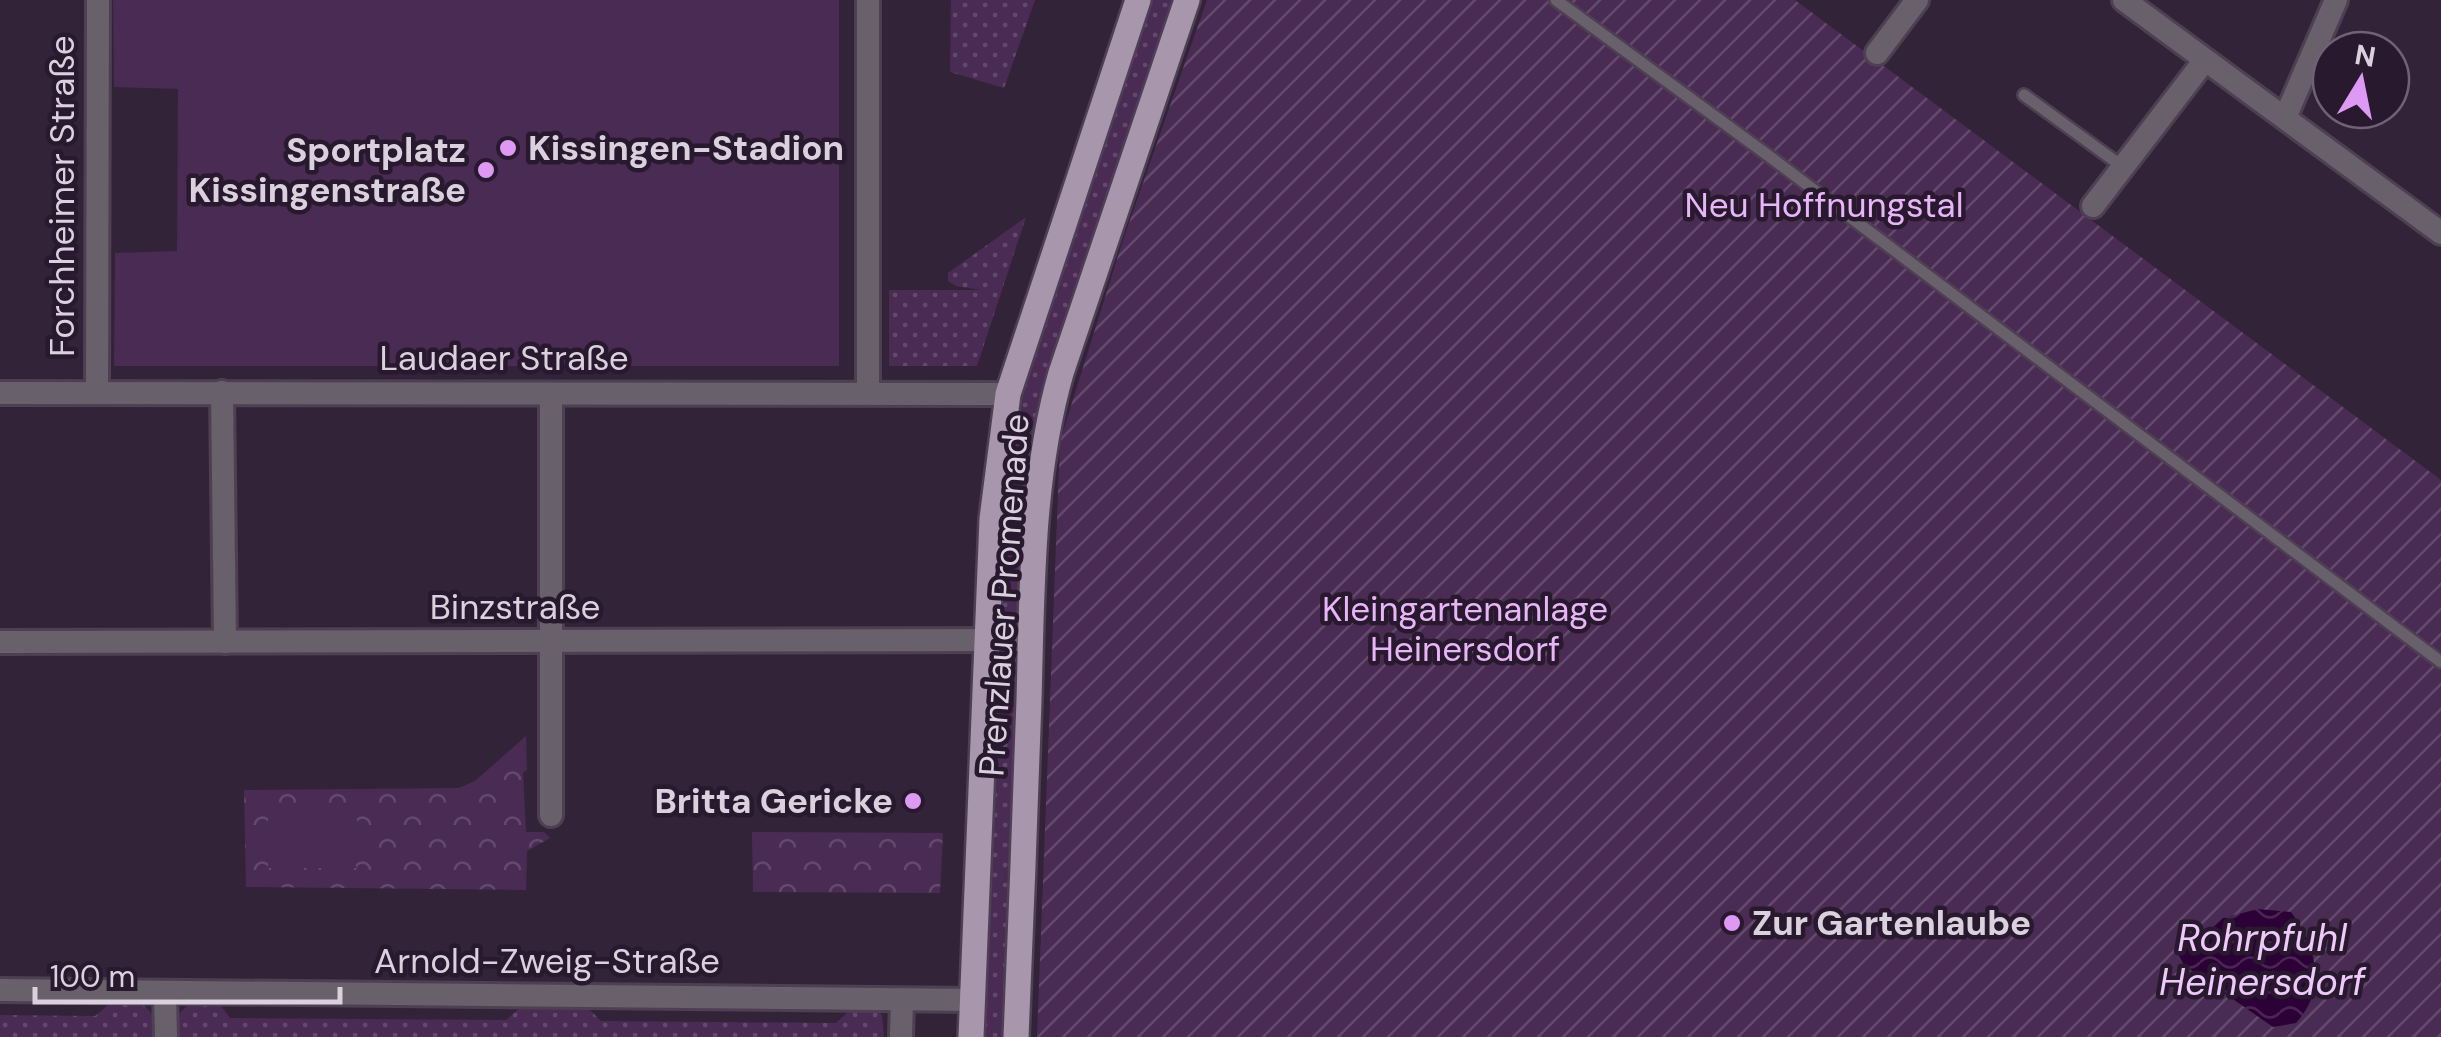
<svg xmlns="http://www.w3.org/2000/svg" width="2441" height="1037" font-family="'DM Sans',sans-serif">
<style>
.grass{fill:url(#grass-dots)}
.forest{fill:url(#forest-crowns)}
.garden{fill:url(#garden-furrows)}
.pitch{fill:#4a2b54}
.water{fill:url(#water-waves)}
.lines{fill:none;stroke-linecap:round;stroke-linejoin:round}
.service-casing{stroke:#4e3f53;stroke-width:16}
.minor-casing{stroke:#4e3f53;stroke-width:28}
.primary-casing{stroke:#4e3f53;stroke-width:30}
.service{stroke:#68606b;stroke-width:11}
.minor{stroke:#68606b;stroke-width:22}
.primary{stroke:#a796ac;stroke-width:25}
.poi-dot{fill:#dd99f3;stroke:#29192e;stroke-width:4}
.labels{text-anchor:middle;stroke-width:9;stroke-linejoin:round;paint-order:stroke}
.poi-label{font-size:35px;font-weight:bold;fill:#dad0de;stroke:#29192e;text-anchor:start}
.street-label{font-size:35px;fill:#dad0de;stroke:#29192e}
.park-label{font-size:35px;fill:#e7b5f8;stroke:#29192e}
.water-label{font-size:38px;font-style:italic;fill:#efc9fc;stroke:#29192e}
</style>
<defs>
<pattern id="grass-dots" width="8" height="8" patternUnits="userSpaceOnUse" patternTransform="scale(2.5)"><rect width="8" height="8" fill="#4a2b54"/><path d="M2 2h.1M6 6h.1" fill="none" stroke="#64496c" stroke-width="1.8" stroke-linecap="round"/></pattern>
<pattern id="forest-crowns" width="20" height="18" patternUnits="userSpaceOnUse" patternTransform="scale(2.5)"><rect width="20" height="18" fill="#4a2b54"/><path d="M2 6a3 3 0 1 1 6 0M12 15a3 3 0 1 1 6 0" fill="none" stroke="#64496c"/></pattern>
<pattern id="garden-furrows" width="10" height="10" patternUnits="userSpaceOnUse" patternTransform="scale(2.5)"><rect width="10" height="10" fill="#4a2b54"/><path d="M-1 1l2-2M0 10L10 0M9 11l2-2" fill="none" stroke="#64496c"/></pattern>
<pattern id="water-waves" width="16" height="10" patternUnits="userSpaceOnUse" patternTransform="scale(2.5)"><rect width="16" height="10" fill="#2c0138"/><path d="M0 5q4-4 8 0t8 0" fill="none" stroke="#4a2554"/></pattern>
</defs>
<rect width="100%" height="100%" fill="#332338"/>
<g class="grass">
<path d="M951,0h84l-31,88 -54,-16z"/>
<path d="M1149,0h27l-131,398 -23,207 -9,16h-8l-5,-29v-41l20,-165z"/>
<path d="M1026,217l-49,149h-88v-76h92l-25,-4 -8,-5v-8z"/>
<path d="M993,706l25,1 -12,330h-24z"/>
<path d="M136,1001c16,8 21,18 18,36h-154v-22l95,1 17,-14z"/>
<path d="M199,1001l19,1 12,16 276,2 17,-15 64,2 14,14 235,2 16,-15 23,1 7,6 2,22h-708c-1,-19 3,-30 23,-36z"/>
</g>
<g class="forest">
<path d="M526,736l1,34 -4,2 3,60h18l6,6 -23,13 -1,39 -280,-3 -2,-97 215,-2 16,-7z"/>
<path d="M752,832l191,1 -3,60 -187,-1z"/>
</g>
<path class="garden" d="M1207,0h588l646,480v557h-1404l23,-596 62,-198z"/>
<g class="pitch">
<path d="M113,0h726v366h-725l1,-113 62,-2 1,-162 -64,-2z"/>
<path d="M268,815h89l-1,53h-88z"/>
</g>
<path class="water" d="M2258,909l33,3c25,35 37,76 5,111l-23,4 -89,-62 -7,-13 26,-15 20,-19z"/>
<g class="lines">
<g class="service-casing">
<g id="service">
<path d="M1556,0l217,159 668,503"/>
<path d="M2024,95l99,72"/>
</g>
</g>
<g class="minor-casing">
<g id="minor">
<path d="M868,0v392"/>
<path d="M2124,0l317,233"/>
<path d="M1877,53l40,-53"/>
<path d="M2285,118l51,-118"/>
<path d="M2093,206l112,-146"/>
<path d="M97,392l1,-392"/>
<path d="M222,392l3,250"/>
<path d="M0,393l1008,1"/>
<path d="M0,642l1030,-2"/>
<path d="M551,815v-421"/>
<path d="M0,990l973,10"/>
<path d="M165,994l1,43"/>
<path d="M901,1037l1,-37"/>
</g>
</g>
<g class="primary-casing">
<g id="primary">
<path d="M971,1037l21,-518 16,-125 130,-394"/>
<path d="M1016,1037c5,-112 9,-225 13,-337 3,-108 2,-222 32,-327l126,-373"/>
</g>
</g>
<use href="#service" class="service"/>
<use href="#minor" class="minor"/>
<use href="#primary" class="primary"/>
</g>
<g class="poi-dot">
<circle cx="508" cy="148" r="10"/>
<circle cx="486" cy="170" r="10"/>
<circle cx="913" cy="801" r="10"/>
<circle cx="1732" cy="923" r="10"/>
</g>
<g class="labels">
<g class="poi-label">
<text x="528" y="160">Kissingen-Stadion</text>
<text x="466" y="162" text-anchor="end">Sportplatz<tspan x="466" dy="40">Kissingenstraße</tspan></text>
<text x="893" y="813" text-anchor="end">Britta Gericke</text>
<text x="1752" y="935">Zur Gartenlaube</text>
</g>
<g class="street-label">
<text transform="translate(62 196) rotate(-90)" y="12">Forchheimer Straße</text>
<text x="504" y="370">Laudaer Straße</text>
<text transform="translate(1004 595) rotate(-86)" y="12">Prenzlauer Promenade</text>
<text x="515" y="619">Binzstraße</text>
<text x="547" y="973">Arnold-Zweig-Straße</text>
</g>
<g class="park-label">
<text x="1824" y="217">Neu Hoffnungstal</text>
<text x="1465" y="621">Kleingartenanlage<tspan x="1465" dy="40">Heinersdorf</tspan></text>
</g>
<g class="water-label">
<text x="2262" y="951">Rohrpfuhl<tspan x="2262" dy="44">Heinersdorf</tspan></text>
</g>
</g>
<g transform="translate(2361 80) rotate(10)"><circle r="48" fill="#29192e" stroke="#706274" stroke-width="2.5"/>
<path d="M0-8L18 38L0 25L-18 38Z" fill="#dd99f3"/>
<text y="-15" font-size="28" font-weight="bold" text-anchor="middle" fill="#dad0de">N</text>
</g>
<path d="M35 987v15h305v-15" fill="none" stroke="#dad0de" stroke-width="5"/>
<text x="50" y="987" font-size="30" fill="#dad0de" stroke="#29192e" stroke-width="8" paint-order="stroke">100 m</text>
</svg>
